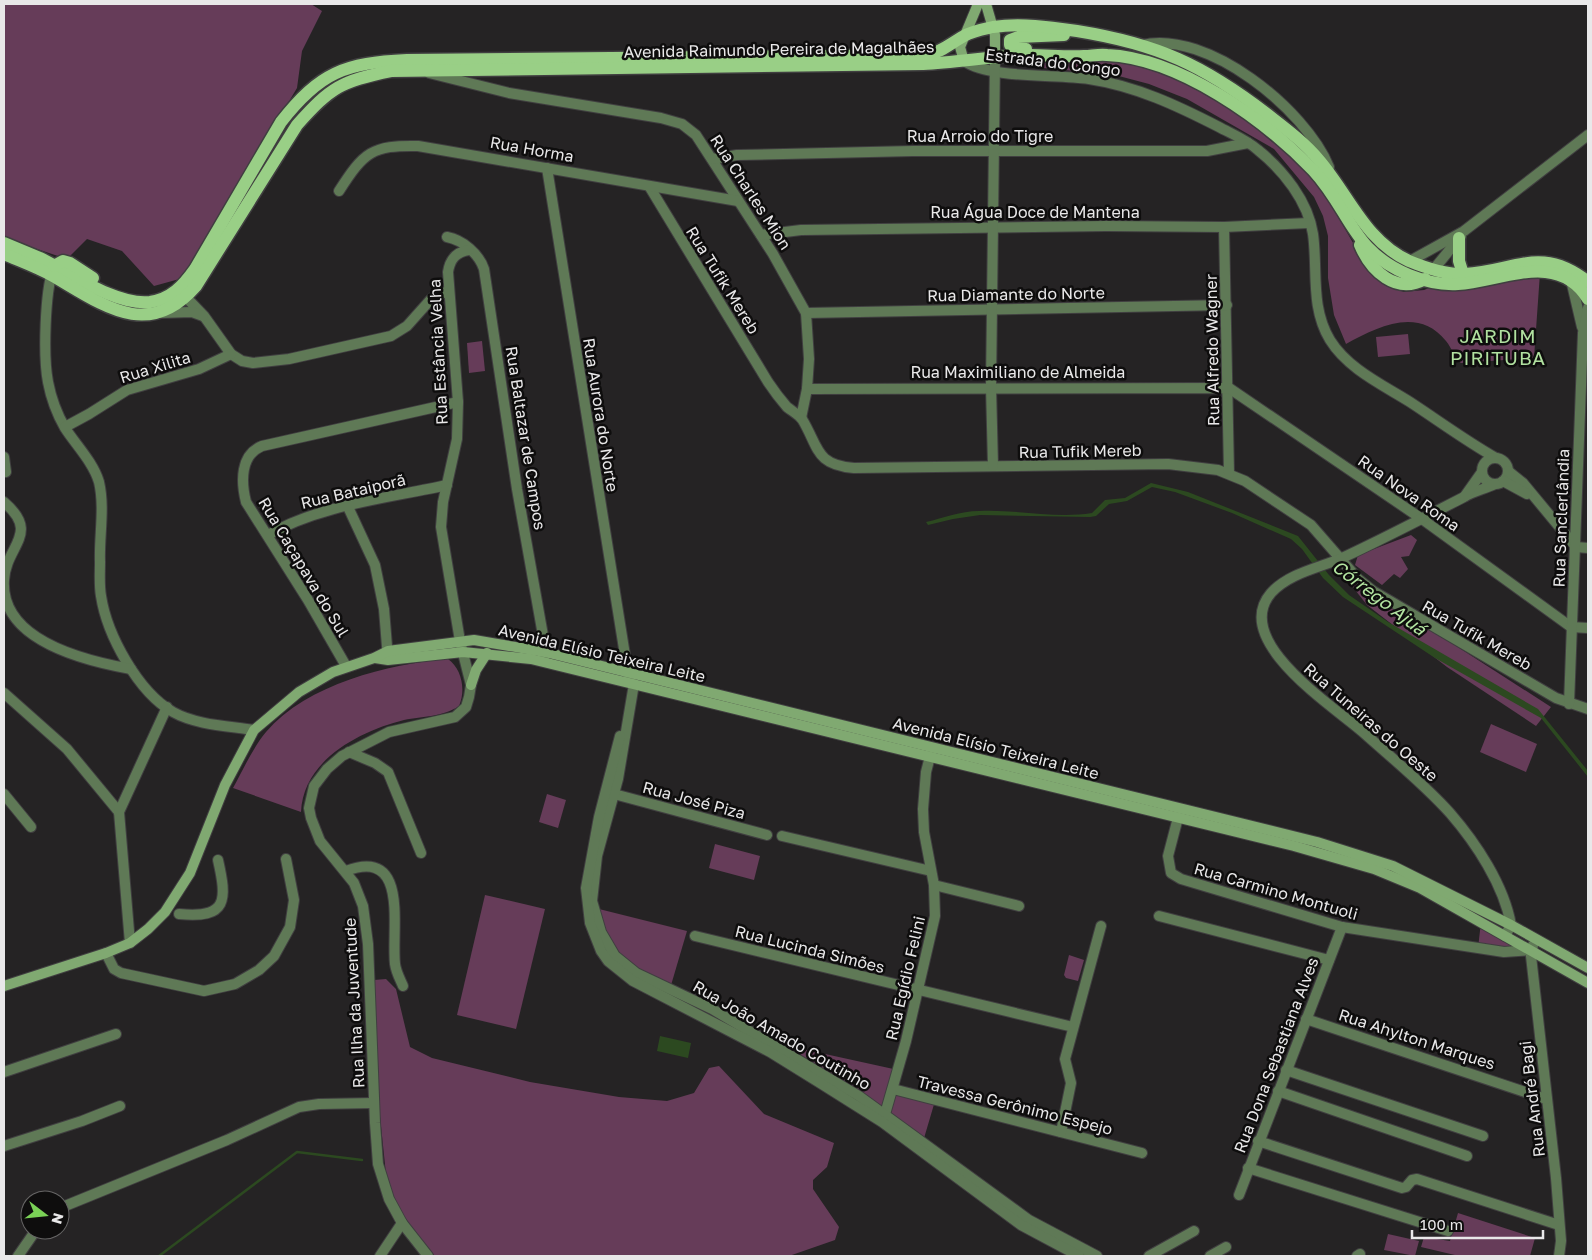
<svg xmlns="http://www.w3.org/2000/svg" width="1592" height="1260" font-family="'Golos Text',sans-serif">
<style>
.green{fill:#663c59}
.water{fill:#2c4920}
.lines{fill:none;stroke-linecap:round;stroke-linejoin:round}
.stream{stroke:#2c4920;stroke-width:2.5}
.minor-casing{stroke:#403f40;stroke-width:12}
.tertiary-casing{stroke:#403f40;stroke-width:12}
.secondary-casing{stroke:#403f40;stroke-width:12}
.primary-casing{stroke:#403f40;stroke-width:15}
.minor{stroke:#5f7956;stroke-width:10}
.tertiary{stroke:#5f7956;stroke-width:10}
.secondary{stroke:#80a971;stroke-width:10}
.primary{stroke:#99cf86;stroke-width:12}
.labels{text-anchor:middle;stroke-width:5;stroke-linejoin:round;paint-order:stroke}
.street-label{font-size:16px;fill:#e9e8e9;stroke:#0e0d0d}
.water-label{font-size:18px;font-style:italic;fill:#b4e6a2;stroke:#0e0d0d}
.quarter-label{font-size:19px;letter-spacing:1px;fill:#b1e1a0;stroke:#0e0d0d}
</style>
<rect width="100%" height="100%" fill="#252324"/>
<g class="green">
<path d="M4,4h307l11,7 -20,40 -5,37 -114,190 -29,8 -32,-35 -35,-12 -20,20 -63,-21z"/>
<path d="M1009,58l114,3 49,13 51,26 48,41 21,15 27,28 48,83 25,21 12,4 20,-2 10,-4 106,-13 -6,85 -73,5c-7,-5 -9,-15 -15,-22 -28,-35 -69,-14 -100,3l-12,-29 -6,-37v-42l-5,-20 -9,-19 -40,-48 -87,-50 -38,-15 -34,-9 -91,-9z"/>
<path d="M1408,334l2,20 -32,3 -2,-20z"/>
<path d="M482,341l3,30 -16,2 -2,-30z"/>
<path d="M1411,535l6,5 -8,16 -8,1 7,12 -8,9 -6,-4 -12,11 -27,-20 3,-10z"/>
<path d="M1340,571l211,136 -15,19 -89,-59 -80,-62z"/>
<path d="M448,659c14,10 18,31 11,47 -16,11 -36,10 -55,14 -44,11 -101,40 -103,92l-68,-24c10,-18 19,-39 33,-56 41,-48 122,-68 182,-73z"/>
<path d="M1491,724l46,20 -11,28 -46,-20z"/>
<path d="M547,794l19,6 -8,28 -19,-6z"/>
<path d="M715,844l45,12 -6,24 -45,-12z"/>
<path d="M485,895l60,14 -29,120 -59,-14z"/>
<path d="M591,907l96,24 -18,61 -43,-23z"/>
<path d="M1481,922l52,28 -55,-2z"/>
<path d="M1069,955l15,5 -6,21 -12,-3 -2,-3z"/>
<path d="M386,979l10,10 14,58 22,11 98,24 89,15 48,4 27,-8 15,-25 10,-2 45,48 70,29 -7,24 -14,13v9l26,38 -4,13 -46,16h-354l-29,-35 -12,-21 -8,-26 -7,-67 -5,-127z"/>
<path d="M775,1043l123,27 -4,19 41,12 -13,44z"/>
<path d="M1458,1213l77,25 -5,18h-71l-38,-9 3,-10 26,4z"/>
<path d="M1388,1234l31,7 -4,15 -31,-6z"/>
</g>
<g class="water">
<path d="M1151,483l37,9 110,44 31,39 20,20 39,27 150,87 50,62v6l-47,-59 -106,-60 -92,-61 -20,-19 -21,-29 -11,-10 -59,-26 -57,-21 -23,-5 -25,14 -18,3 -13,12 -6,1 -110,-2 -27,4 -25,6 -2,-3c18,-4 34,-11 53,-11 38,-2 76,8 113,2l13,-13 20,-2z"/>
<path d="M660,1036l31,7 -3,15 -31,-7z"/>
</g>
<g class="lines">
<path class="stream" d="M159,1256l138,-104 65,8"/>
<g class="minor-casing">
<g id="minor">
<path d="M964,61c27,18 91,13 125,18 47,7 89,27 130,48 13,7 28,13 39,23 25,20 50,51 55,84 5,36 -3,73 17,106 18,29 53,45 80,62 29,19 56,39 86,56"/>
<path d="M429,73l80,20 152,25 21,6 14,11 77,119 33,59 3,46 -2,30 -6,29"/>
<path d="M712,159l25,-4 176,-4h294l41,-8"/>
<path d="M547,168l82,512"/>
<path d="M649,186l119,196c6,9 12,17 19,25 5,4 12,8 15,12 17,28 13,46 52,49l314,-4 50,6 27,11 66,44 47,54 15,12 183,107 32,11"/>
<path d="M339,191c25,-39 33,-46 79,-45l320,55"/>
<path d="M1224,227l5,246"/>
<path d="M761,235l40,-5 305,-4 118,1 85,-4"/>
<path d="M447,237c16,3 32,17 37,32l33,220 27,152v18"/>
<path d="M53,269c-8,24 -10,87 -5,113 3,16 9,32 17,46 11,17 28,34 34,54 6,26 0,54 1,80 0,11 -1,23 1,34 6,39 37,96 72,116 23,13 56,14 81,18"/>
<path d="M1571,280l11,47"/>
<path d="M181,292l23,24 27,38 11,7 11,2 36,-4 102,-23 16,-10 25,-28 16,-7"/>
<path d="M160,313l32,-1 11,4"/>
<path d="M806,313l421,-8"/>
<path d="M807,389l422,-1 193,131 149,108 17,1"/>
<path d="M65,427l24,-13 38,-24 72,-21 32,-15"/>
<path d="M4,457l2,15h-2"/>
<circle cx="1495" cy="471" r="13"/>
<path d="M993,466l-2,-79 4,-329"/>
<path d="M1508,471l15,12 53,64 12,1"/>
<path d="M1503,481l24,13"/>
<path d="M1495,484c-10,5 -21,7 -31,13 -41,21 -81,42 -122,61 -23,10 -53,15 -71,35 -41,48 64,114 93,140 29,26 60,51 86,80 26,30 54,72 61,112l-6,11"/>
<path d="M1465,496l17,-24"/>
<path d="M4,502c37,32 2,43 0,78 -4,61 82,81 127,89"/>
<path d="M348,507l27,58 9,44 4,50"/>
<path d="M268,535c51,-30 121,-37 179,-50"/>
<path d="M346,666l-38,-66 -62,-98c-5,-20 -6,-47 16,-56l196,-44"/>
<path d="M4,693l63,56 52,63"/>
<path d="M1569,704l14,-371 5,-25"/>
<path d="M349,752l26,11 13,9 33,81"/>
<path d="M4,794l27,33"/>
<path d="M614,794l153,41"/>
<path d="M1180,810l-12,46 3,17 10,6 161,48 162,25 27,-2"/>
<path d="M782,836l149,35"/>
<path d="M346,871c64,-24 45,57 49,93 1,8 5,15 8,22"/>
<path d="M934,885l85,21"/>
<path d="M179,914c49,5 48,-14 39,-54"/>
<path d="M1159,916l170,44"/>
<path d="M695,936l378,91"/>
<path d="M130,943l-11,-131 48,-105"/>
<path d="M1533,945l-2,11 25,222 5,63 -2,15"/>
<path d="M106,953l8,16 7,4 83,18 31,-7 24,-14 15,-14 16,-29 4,-27 -8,-41"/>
<path d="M1306,1019l240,80"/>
<path d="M1286,1070l197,66"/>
<path d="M4,1072l112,-38"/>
<path d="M893,1089l249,64"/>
<path d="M1278,1091l189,65"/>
<path d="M883,1121l23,-80 29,-125 -1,-31 -10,-53 -1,-23 3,-37 6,-23"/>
<path d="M1061,1132l10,-49 -6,-24 36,-133"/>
<path d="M1258,1141l144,47 4,-1 6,-7 5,-1 142,46"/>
<path d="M4,1146l78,-25 38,-15"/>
<path d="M1248,1168l200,63"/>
<path d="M1239,1195l103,-268"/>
<path d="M60,1208l167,-68 72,-33 20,-3 55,-1"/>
<path d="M18,1256l18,-26"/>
<path d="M380,1256l22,-33"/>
<path d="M428,1256l-26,-33 -13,-24 -11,-35 -3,-41 -7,-179 -5,-38 -9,-23 -34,-42 -9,-23 -2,-10 5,-22 13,-17 15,-13 47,-24 66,-15 11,-10 3,-10 2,-12 -11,-44 -19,-114 2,-25 14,-63 1,-37 -10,-130c2,-13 8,-20 21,-22"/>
<path d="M1149,1256l45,-25"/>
<path d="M1210,1256l16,-9"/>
<path d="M1357,1256l3,-2"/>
</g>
</g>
<g class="tertiary-casing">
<g id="tertiary">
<path d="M1142,45c65,-16 164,65 187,122"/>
<path d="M1410,261l54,-30 124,-96"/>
<path d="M1434,269l27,-33"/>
<path d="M634,684l-16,95 -21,77 -5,45 9,31 14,24 21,17 76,36 147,87 170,124 68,36"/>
<path d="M620,736l-21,81 -13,71 4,35 11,28 7,10 25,20 137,71 50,31 62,39 139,103 58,31"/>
</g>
</g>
<g class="secondary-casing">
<g id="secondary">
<path d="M986,4l9,31v23"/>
<path d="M964,61l-4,-14 18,-43"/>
<path d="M375,658l13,2 75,-8 68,7 763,187 80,23 46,19 168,95"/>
<path d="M471,685l5,-15 11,-17"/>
<path d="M4,986l102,-33 24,-10 18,-14 17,-17 25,-39 35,-88 29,-55 45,-38 34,-20 41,-14 14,-7 86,-11 71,12 772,190 76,24 118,59 77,43"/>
</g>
</g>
<g class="primary-casing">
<g id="primary">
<path d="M1026,49l-13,-1 -3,-3v-5l8,-3 46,-2"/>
<path d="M1459,238v23l4,13"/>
<path d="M4,243c12,5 24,10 36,15 29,14 76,48 110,44 21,-3 33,-16 45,-33l86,-147c39,-50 64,-59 126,-62l520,-5c15,-3 24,-12 37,-19 8,-5 20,-7 29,-9 28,-4 56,0 84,4 81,13 126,34 190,83 18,14 37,28 52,46 30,35 46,81 90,101 17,7 37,14 56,13 50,-3 76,-29 123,8"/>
<path d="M1360,245c11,26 36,50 65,34"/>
<path d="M4,254c16,7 33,13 49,22 50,29 95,65 143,10l101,-161c34,-38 44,-44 94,-54l532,-7c36,-2 72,-8 107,-9 18,0 36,2 54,1 7,0 15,-2 23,-1 72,3 157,64 206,115 38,41 38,81 96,105 15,6 33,10 49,9 44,-3 100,-34 130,15"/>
<path d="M54,266l9,-5 7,2 23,15"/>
</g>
</g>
<use href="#minor" class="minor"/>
<use href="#tertiary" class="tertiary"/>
<use href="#secondary" class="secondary"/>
<use href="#primary" class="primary"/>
</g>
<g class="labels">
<g class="street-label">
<text transform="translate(779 49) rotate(-1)" y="6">Avenida Raimundo Pereira de Magalhães</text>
<text transform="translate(1053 62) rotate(7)" y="6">Estrada do Congo</text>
<text x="980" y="142">Rua Arroio do Tigre</text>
<text transform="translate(532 149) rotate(10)" y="6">Rua Horma</text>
<text transform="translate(751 192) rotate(57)" y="6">Rua Charles Mion</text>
<text x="1035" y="218">Rua Água Doce de Mantena</text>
<text transform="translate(723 280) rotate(58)" y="6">Rua Tufik Mereb</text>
<text transform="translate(1016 294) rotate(-1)" y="6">Rua Diamante do Norte</text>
<text transform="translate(1212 350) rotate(-91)" y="6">Rua Alfredo Wagner</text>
<text transform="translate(438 352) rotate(-93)" y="6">Rua Estância Velha</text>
<text transform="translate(155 367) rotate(-17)" y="6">Rua Xilita</text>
<text x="1018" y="378">Rua Maximiliano de Almeida</text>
<text transform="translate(601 415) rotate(81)" y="6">Rua Aurora do Norte</text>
<text transform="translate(526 438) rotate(81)" y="6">Rua Baltazar de Campos</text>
<text transform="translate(1080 451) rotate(-1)" y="6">Rua Tufik Mereb</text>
<text transform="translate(353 491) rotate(-13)" y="6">Rua Bataiporã</text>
<text transform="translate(1409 493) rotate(35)" y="6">Rua Nova Roma</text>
<text transform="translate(1561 518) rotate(-88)" y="6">Rua Sanclerlândia</text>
<text transform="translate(304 567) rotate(59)" y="6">Rua Caçapava do Sul</text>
<text transform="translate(1477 635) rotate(30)" y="6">Rua Tufik Mereb</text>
<text transform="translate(602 653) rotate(13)" y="6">Avenida Elísio Teixeira Leite</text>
<text transform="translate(1371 722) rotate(41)" y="6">Rua Tuneiras do Oeste</text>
<text transform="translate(996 748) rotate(14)" y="6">Avenida Elísio Teixeira Leite</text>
<text transform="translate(694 800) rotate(15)" y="6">Rua José Piza</text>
<text transform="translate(1276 891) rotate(16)" y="6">Rua Carmino Montuoli</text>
<text transform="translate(810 949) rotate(14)" y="6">Rua Lucinda Simões</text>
<text transform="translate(905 978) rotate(-77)" y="6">Rua Egídio Felini</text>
<text transform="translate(354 1003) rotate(-93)" y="6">Rua Ilha da Juventude</text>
<text transform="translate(782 1035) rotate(30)" y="6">Rua João Amado Coutinho</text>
<text transform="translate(1417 1039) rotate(18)" y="6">Rua Ahylton Marques</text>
<text transform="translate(1276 1055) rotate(-69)" y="6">Rua Dona Sebastiana Alves</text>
<text transform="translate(1532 1099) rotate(-97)" y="6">Rua André Bagi</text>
<text transform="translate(1015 1105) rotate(14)" y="6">Travessa Gerônimo Espejo</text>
</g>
<g class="water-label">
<text transform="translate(1379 598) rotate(37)" y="6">Córrego Ajuá</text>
</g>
<g class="quarter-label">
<text x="1498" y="343">JARDIM<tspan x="1498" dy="22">PIRITUBA</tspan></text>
</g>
</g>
<rect width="1592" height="1260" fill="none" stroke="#e9e8e9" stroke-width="10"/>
<g transform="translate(45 1215) rotate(106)"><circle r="24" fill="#0e0d0d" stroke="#666565"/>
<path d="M0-4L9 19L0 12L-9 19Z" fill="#7ad156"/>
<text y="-8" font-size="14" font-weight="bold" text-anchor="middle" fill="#e9e8e9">N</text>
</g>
<path d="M1412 1230v8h131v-8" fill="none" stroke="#e9e8e9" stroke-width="2.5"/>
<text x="1420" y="1230" font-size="15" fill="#e9e8e9" stroke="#0e0d0d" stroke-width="4" paint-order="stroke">100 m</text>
</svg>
